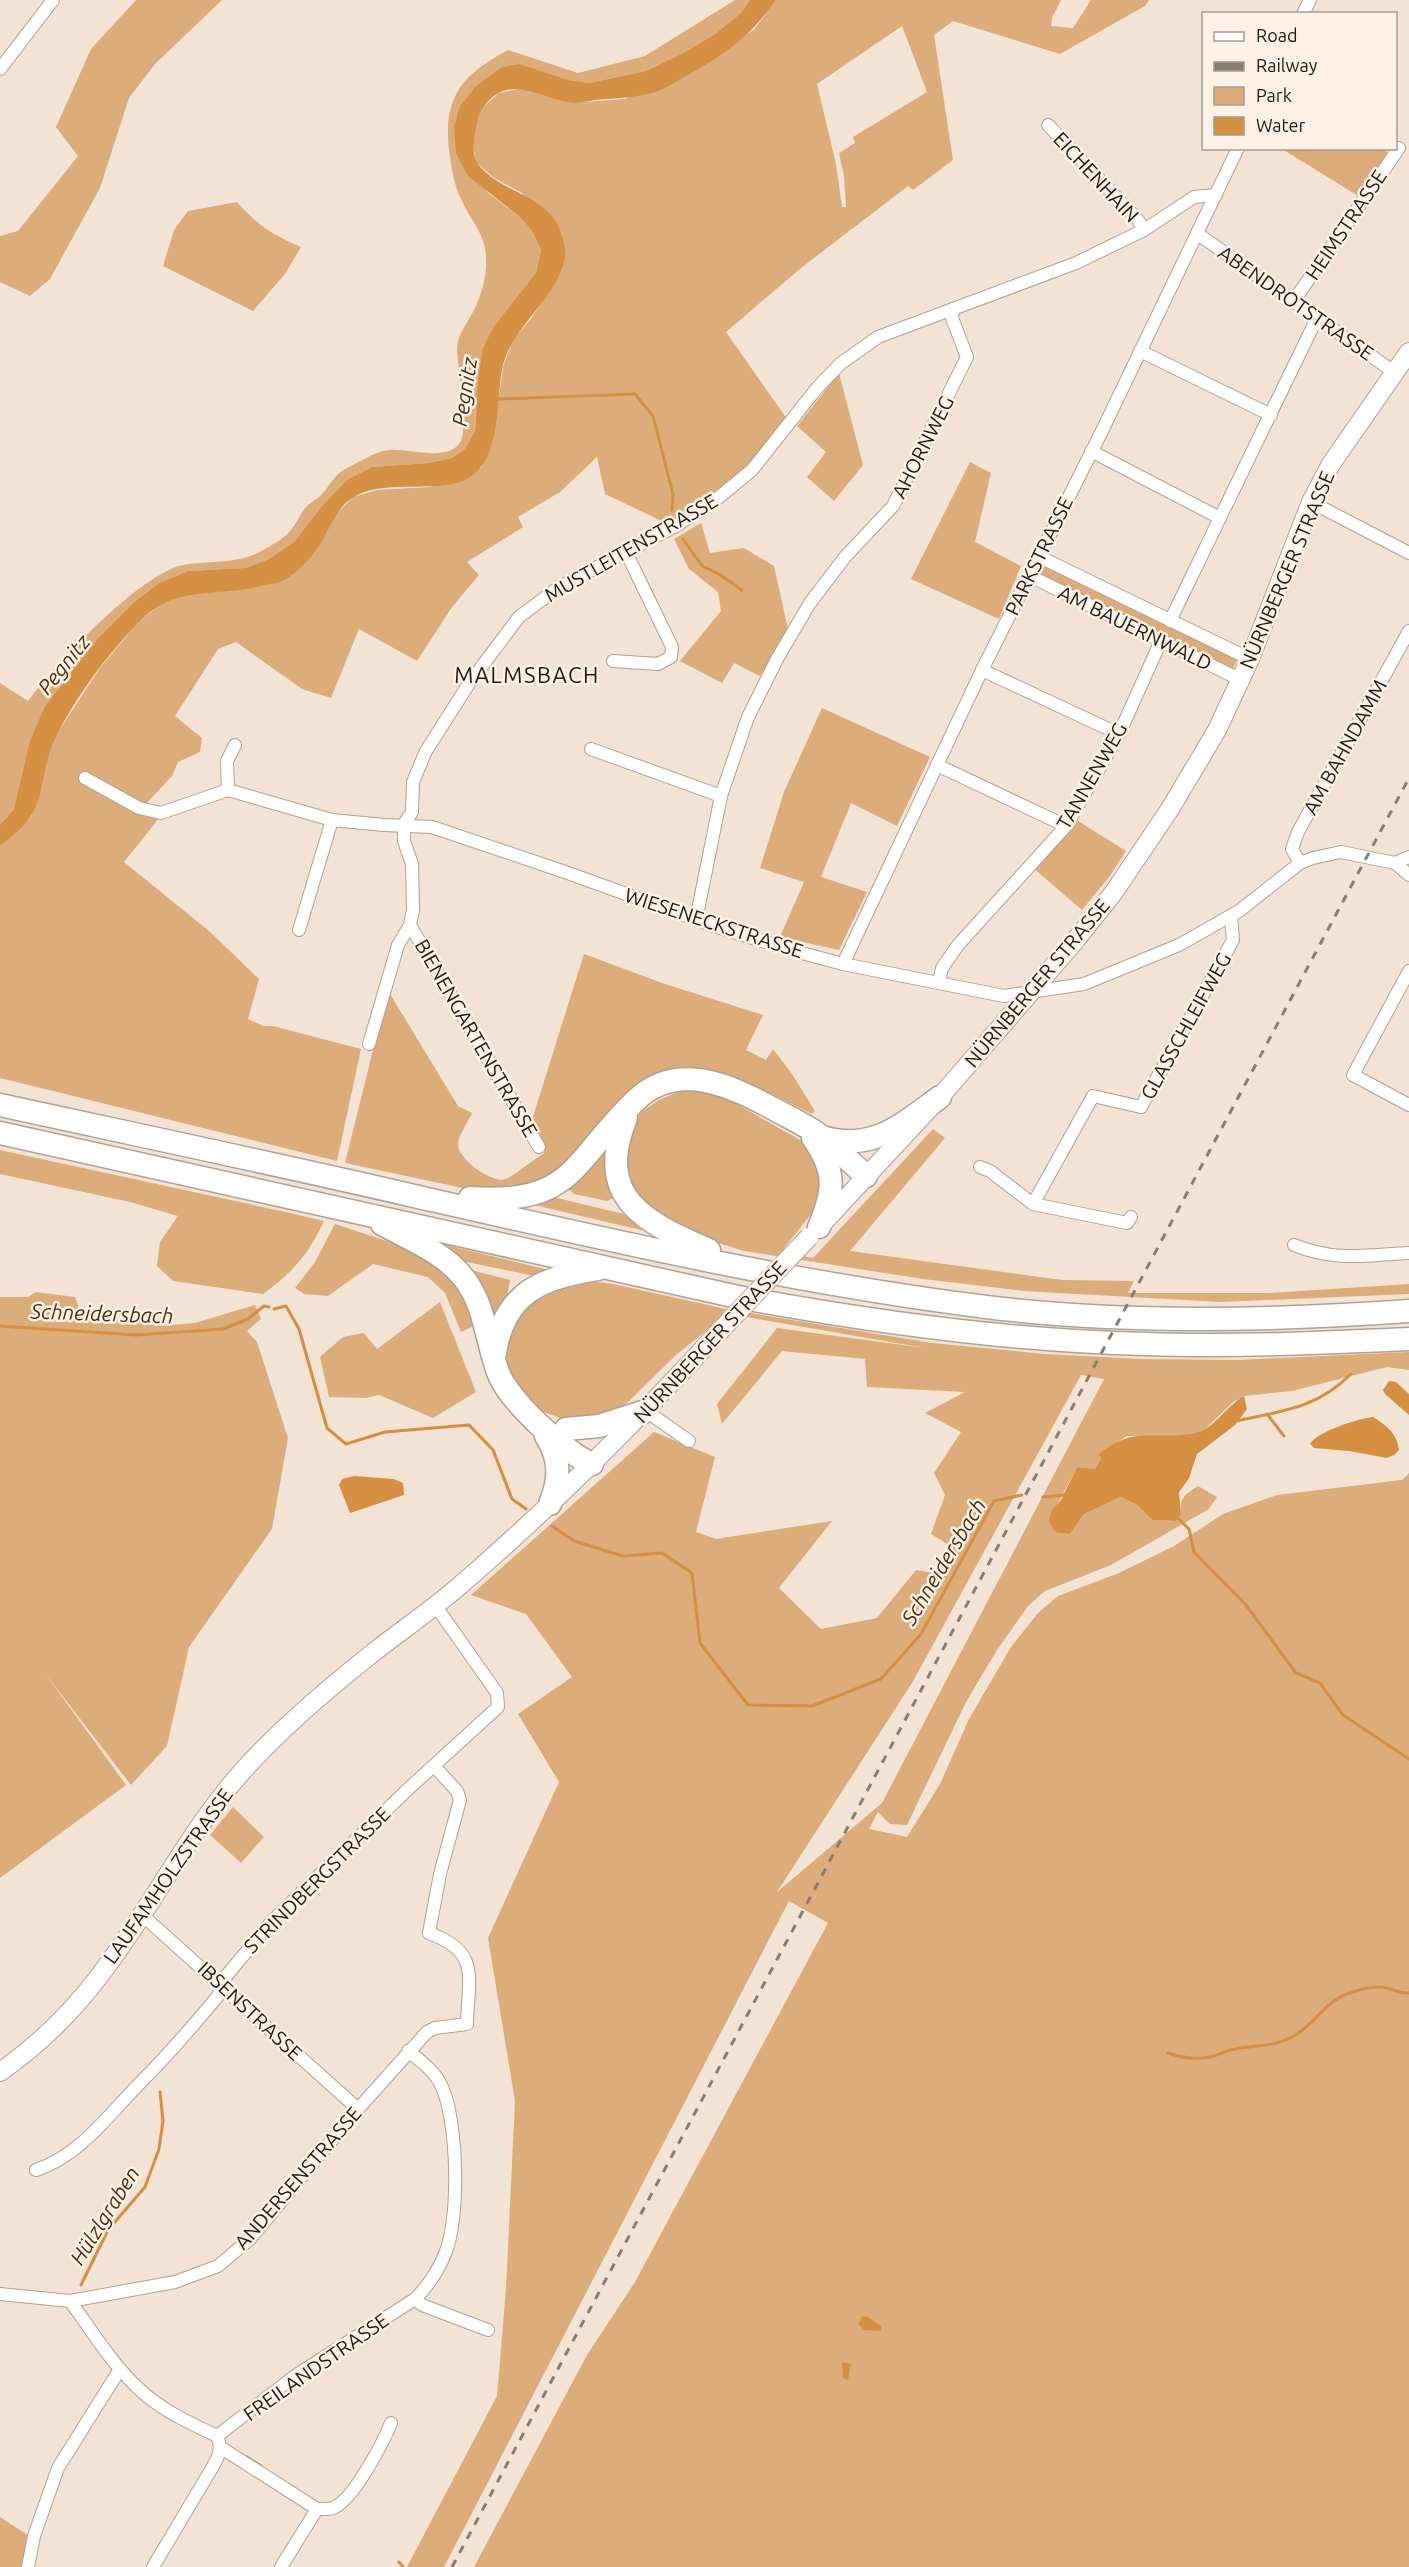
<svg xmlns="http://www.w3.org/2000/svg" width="1409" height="2567" font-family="Ubuntu,sans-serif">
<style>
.green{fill:#dcac7b;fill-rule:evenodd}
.water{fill:#d48f43}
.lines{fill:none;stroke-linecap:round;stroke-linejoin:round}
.stream{stroke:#d48f43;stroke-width:3}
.minor-casing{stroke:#afa092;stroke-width:14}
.secondary-casing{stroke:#afa092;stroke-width:20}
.motorway-casing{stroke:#afa092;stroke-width:25}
.minor{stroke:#fff;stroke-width:12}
.secondary{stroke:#fff;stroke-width:18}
.motorway{stroke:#fff;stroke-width:22}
.rail{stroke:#887d73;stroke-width:3;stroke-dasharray:8 8;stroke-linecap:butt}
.secondary-bridge-casing{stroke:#afa092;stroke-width:20;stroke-linecap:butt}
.secondary-bridge{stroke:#fff;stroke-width:18}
.labels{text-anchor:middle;stroke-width:5;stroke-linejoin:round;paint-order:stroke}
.street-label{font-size:20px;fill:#1e1913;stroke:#fef1e5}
.water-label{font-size:21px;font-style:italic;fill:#482c0c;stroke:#fef1e5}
.quarter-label{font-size:22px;letter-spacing:1.5px;fill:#1e1913;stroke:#fef1e5}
</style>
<rect width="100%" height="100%" fill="#f3e3d4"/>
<g class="green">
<path d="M136,0h86l-67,64 -26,34 -29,90 -50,91 -20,17 -30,-14v-46l18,-5 60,-75 -22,-29 35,-78z"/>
<path d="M735,0h15l-9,13 -26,21 -30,18 -39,19 -57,12 -20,-3 -49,-16c-35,17 -54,21 -66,62l33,66 33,25 12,14 9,19 -5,23 -19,26 -41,110 -1,22 -10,18 -13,9 -24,5 -56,4 -24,12 -53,62 -26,18 -24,9 -57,3 -29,12 -26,20 -34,34 -54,69 -31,103 -14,16v-142l28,18c27,-37 112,-127 155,-136 27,-5 56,0 80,-15 9,-5 22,-12 28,-20 6,-7 9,-17 16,-24 5,-5 11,-7 15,-12 10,-11 13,-21 27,-27 12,-6 27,-16 40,-17 21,-2 60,13 72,-9 6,-12 -3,-74 -4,-92 0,-14 11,-27 17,-39 8,-16 13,-34 12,-52 0,-23 -15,-37 -24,-57 -8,-15 -11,-35 -13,-51 -6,-54 14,-76 59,-100l70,23 67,-17z"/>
<path d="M776,0h285l-9,18 -1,8 22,2 18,-28h58l-4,6 -85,48 -107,-33 -19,14 19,125 -40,30 -5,-4 -107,82 -75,64 61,87 -38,48 -37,31 -44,26 -63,-30 -8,-37 -37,35 -42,25 5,10 -56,35 12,13 -27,32 -35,54 -58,-32 -28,69 -29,-9 -66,-47 -18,7 -43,67 27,22 -2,14 -22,10 -6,14 -26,28 -65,-27 79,40 -36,45 85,69 50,48 -11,40 15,7h10l88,23 -24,112 -337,-83v-232l31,-29 11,-30 6,-33 8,-19 44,-67 38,-46 25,-19 23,-9 22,-2 117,-55 10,-22 18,-18 24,-7 53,-3 51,-19 12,-27 10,-74 11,-29 17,-19 24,-38 -33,-88 -28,-15 -18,-16 -3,-18 7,-34 19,-17 24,-5 50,15 52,-4 129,-69zM902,26l25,66 -74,45 2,6 -16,10 5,23 2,31h-4l-6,-43 -19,-80z"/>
<path d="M1282,149h103l3,6 -28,42z"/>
<path d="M237,202c21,24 36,33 64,45l-16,27 -32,37 -90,-45 11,-36 14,-19z"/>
<path d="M839,373l24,92 -29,36 -27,-24 19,-25 -29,-26z"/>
<path d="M970,462l21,11 -16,69 46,24 -22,53 -88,-40z"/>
<path d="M701,523l9,30 34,-5 30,18 14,63 -28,47 -26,-13 -12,20 -42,-22 41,-50 -3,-19 -29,-23 -15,-30z"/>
<path d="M1044,561l195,95 -6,13 -195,-96z"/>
<path d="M822,708l108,49 -33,69 -46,-23 -30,74 46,15 -28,58 -59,-13 24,-55 -44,-14 24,-76z"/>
<path d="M1075,819l51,32 -17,26 -27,33 -50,-43z"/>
<path d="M584,954l81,30 98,31 -17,35 20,10 7,-11 19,25 23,37 -3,3c-42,-20 -85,-48 -134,-45l-125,112 -67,12 -141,-30 29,-117 16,-52 68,112 14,7c-4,9 -12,20 -14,30 -2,15 34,41 48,36 6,-2 30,-21 38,-26l-14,-27z"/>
<path d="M680,1091h19l27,7 81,46 16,24 -4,36 -38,48 32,6 120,-129 12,9 -95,113 212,29 72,1 -6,12h142l139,-9v10l-187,8 -198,-11 -101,-12 -179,-28 -32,-10 -67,-31 -22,-44 10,-41 8,-13 18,-12z"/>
<path d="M609,1142l7,55 -9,4 -33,-7 -7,-7z"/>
<path d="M0,1150l290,63 34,8c-16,34 -31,51 -61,73l-90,-13 -16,-15 3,-24 18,-26 -48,-14 -130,-28z"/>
<path d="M553,1197l75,18 18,14 -1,2 -115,-27z"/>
<path d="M335,1224l82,27 34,21 27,52 -17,8 -16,-39 -17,-16 -55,-13 -45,32 -24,-2 -9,-6 20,-26z"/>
<path d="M429,1241l124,30 -18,5 -83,-17z"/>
<path d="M471,1270l39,10 -4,22 -10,19z"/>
<path d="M582,1280l31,4 113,25 206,34 113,11 96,5 96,1 172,-8v18l-22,-3 -95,24 -48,5 -11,6 -29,28 -22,6h-55l-29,19 3,3 -6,11 -18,-2 -21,40 14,27 14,-20 37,-17 16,8 15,15 24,1 5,-6c-2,-17 3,-20 17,-29l19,11 -8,12 -98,56 -66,26 -17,15 -31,44 -31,52 -59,123 -17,-1 -12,-12 -9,17 38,8 33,-53 29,-65 42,-72 27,-34 20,-17 61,-23 55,-27 49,-32 54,-19 125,-15 7,-7v1094h-935l113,-212 48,-73 193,-359 -39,-22 -345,666h-37l90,-171 9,-107 9,-188 -27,-163 71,-156 -41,-68 54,-37 -46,-63 -55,-19 183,-163 61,25 -19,75 20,7 116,-18 -53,67 42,41 56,-11 39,-48 24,4 12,-27 -21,-13 14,-39 -11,-22 27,-41 -36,-19 40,-21 -98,-5 -2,-28 -83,-8 -60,73 -5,-20 60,-76 148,20 -202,-35 -17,18 -30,24 -51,50 -17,10 -42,5 -28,-10 -15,-13 -15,-28 -4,-30 22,-39zM1081,1375l23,4 -222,424 -105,89 135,-209z"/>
<path d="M36,1292l39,5 5,14 78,15 37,-3 60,-18 6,14 -14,12 10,11 31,96 -16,91 -83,118 -22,99 -36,39 -87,-113 82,113 -126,93v-581h28z"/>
<path d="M440,1302l36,90 -43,26 -54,-23 -13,3 -37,-1 -9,-40 23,-20 21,-4 13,16z"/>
<path d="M233,1807l31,30 -23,26 -31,-28z"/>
<path d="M0,2517l29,19 -6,31h-23z"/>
</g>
<g class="water">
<path d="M750,0h26c-28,39 -51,54 -92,77 -10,6 -21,13 -32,16 -19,5 -38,5 -57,7 -7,1 -15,3 -21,3 -33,-2 -64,-34 -92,6 -4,5 -4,14 -6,20 -2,11 -5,25 2,35 26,34 77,28 86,80 1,4 2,9 1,14 -9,43 -54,68 -63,111 -6,33 0,94 -37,111 -34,14 -82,-2 -113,18 -15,10 -20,26 -28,40 -10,16 -23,33 -40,42 -5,3 -14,4 -20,5 -48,14 -87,-3 -127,39 -30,31 -65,78 -83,117 -11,23 -9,52 -23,75 -7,11 -21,22 -31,30v-21l14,-16 16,-68 15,-35 54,-69 34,-34 26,-20 29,-12 57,-3 24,-9 26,-18 29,-37 24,-25 24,-12 56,-4 24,-5 13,-9 10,-18 3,-51 5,-32 10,-20 43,-55 5,-23 -9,-19 -12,-14 -52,-41 -12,-23 -2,-27 6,-20 16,-20 26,-19 18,-3 49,16 20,3 57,-12 39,-19 30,-18 26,-21z"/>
<path d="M1389,1381l7,1 13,12v21l-24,-21 -2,-4z"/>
<path d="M1244,1396l3,13 -12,16 -38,29 -8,24 -10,14 2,23 -5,6 -24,-1 -15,-15 -16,-8 -37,17 -14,20 -15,-2 -6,-11 3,-11 9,-10 16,-33 18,2 6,-11 -3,-3c38,-33 62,-11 103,-24 14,-5 28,-27 43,-35z"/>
<path d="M1373,1417c14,9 24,16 26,33l-5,5 -7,3 -38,-7 -35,-3 -4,-4c8,-13 48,-25 63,-27z"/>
<path d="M354,1476l40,3 9,4 1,12 -54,18 -11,-28 3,-6z"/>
<path d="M862,2316l6,1 13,9v5l-17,-1 -6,-6z"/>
<path d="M842,2362l9,2 -3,16 -5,-2z"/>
</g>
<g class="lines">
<g class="stream">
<path d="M498,399l137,-5 18,22 20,78 -1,16"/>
<path d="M683,539l19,27 17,8 23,16"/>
<path d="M274,1309l12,-3 13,23 28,99 19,16 39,-12 84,-7 24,25 19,49 14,10"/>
<path d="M0,1326l136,9 87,-6 25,-10 16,-13 5,1"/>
<path d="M1267,1414l17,22"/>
<path d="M1236,1421c46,-10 80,-12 115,-47"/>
<path d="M1043,1497l23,-2"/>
<path d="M1175,1515l14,14 5,23 52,53 50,68 24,10 23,32 66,44"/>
<path d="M552,1526l22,15 49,15 39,-3 30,20 8,70 48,62 64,1 69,-27 40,-45 73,-133 28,-6"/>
<path d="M1168,2053c14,5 26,7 41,4 9,-1 17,-7 26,-8 22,-4 42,-2 62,-15 18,-11 28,-32 50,-40 11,-4 28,-9 40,-6 9,2 13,6 22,5"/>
<path d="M81,2285l27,-55 37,-43 14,-38 4,-28 -3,-29"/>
<path d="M247,2457l14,9"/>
<path d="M399,2562l4,5"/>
</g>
<g class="minor-casing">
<g id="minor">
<path d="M1303,14l7,-14"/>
<path d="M0,69l53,-69"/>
<path d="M1048,125l90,95 6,10"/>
<path d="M1198,234l196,138"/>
<path d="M1293,302l106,-154"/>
<path d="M1140,351l131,64"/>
<path d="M1091,451l129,67"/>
<path d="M1311,502l98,51"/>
<path d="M1040,557l210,102"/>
<path d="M1030,576l211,104"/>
<path d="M1170,621l147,-303"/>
<path d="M613,661l45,3 13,-7 1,-10 -46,-95"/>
<path d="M982,670l137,64"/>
<path d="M591,749l130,47"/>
<path d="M937,765l129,61"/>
<path d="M85,778l54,30 22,5 67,-23 104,30 52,5 48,2 136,46 146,53 84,26 45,12 161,32 80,-12 95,-39 60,-34 61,-48 13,-5 28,-6 54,11 14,-6"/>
<path d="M228,790l-1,-29 8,-16"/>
<path d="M404,824l8,-12 1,-30 13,-31 44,-69 49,-65 40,-30 115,-60 39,-25 39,-32 65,-82 23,-24 38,-27 198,-74 68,-33 50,-33 22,-2"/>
<path d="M1300,863l-8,-14 6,-17 111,-201"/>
<path d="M1395,863l14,12"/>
<path d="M696,920l25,-124 27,-79 29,-58 33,-56 35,-46 48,-51 74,-149 -15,-39 1,-9"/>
<path d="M410,925l129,222"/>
<path d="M299,930l33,-110"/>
<path d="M843,964l139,-294 119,-237 137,-285"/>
<path d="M1409,971l-56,104 56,30"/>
<path d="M939,982l3,-14 16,-23 108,-119 53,-92 42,-93"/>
<path d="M369,1044l29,-99 12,-20 3,-15 -1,-46 -8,-23v-17"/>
<path d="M980,1167l10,4 43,33 94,19 4,-6"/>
<path d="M1033,1204l60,-108 48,11 92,-167 -2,-24"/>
<path d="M1294,1245c42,17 71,10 115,8"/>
<path d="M646,1411l43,30"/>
<path d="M141,1914l217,195"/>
<path d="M36,2170c45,-15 73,-56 105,-88 27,-27 52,-56 77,-86l9,-21 45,-54 134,-130 92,-84 -1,-14 -62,-88"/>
<path d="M0,2294l70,7 105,-19 43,-16 32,-27 108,-130 69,-77 8,-4 32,-4c1,-47 14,-72 -38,-91l11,-59 20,-74 -3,-9 -23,-25"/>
<path d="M415,2299l7,6 66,25"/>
<path d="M70,2301c22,30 42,63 69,88 22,21 51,34 78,47 6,13 1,21 -5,32l-59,99"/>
<path d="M217,2436l78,-60 120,-77c13,-13 23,-28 30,-45 15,-35 13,-131 -3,-167 -6,-15 -21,-26 -34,-36"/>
<path d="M220,2447l97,62c6,0 13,1 18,-2 19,-9 48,-64 56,-84"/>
<path d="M28,2567l6,-31 24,-68 62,-99"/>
<path d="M281,2567l36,-58"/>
</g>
</g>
<g class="secondary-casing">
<g id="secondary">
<path d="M823,1223l117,-126 135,-156 39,-49 56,-83 47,-79 33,-71 61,-157 20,-38 78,-112"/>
<path d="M0,2072c37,-26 70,-58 97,-93 55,-70 92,-151 153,-216 38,-41 81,-77 124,-111 28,-22 56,-41 83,-64 92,-79 178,-165 260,-254"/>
</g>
</g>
<g class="motorway-casing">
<g id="motorway">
<path d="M0,1105c138,30 276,59 414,91 189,43 379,87 572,111 139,17 283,14 423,4"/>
<path d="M626,1118c-32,80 18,104 83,132"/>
<path d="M0,1133l738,164c134,25 270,44 407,47 88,3 176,-1 264,-5"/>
<path d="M822,1137c51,15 79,-12 118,-40"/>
<path d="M813,1138c23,33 22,52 6,89"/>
<path d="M470,1198c105,7 101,-36 166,-98 42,-40 95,-14 138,9 16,9 34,17 48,28 15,12 30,26 44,39"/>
<path d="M382,1224c27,15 61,28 81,53 22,27 23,63 35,95 9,27 67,81 94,92"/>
<path d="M495,1353c9,-61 48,-76 103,-84"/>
<path d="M566,1429l33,-3 47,-15"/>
<path d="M546,1436c15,24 14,43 4,68"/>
</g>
</g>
<use href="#minor" class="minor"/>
<use href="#secondary" class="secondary"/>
<use href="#motorway" class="motorway"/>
<path class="rail" d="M452,2567l957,-1789"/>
<g class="secondary-bridge-casing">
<path id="secondary-bridge" d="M717,1334l92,-97"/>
</g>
<use href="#secondary-bridge" class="secondary-bridge"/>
</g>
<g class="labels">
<g class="street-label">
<text transform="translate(1096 177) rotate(47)" y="7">EICHENHAIN</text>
<text transform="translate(1346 225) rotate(-56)" y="7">HEIMSTRASSE</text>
<text transform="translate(1296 303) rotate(35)" y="7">ABENDROTSTRASSE</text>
<text transform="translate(923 447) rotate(-63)" y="7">AHORNWEG</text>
<text transform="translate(631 548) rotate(-30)" y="7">MUSTLEITENSTRASSE</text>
<text transform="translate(1039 556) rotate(-64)" y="7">PARKSTRASSE</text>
<text transform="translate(1287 570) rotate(-67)" y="7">NÜRNBERGER STRASSE</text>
<text transform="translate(1135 628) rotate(26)" y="7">AM BAUERNWALD</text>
<text transform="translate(1345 747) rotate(-61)" y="7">AM BAHNDAMM</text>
<text transform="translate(1092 776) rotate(-60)" y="7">TANNENWEG</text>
<text transform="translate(714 923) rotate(18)" y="7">WIESENECKSTRASSE</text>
<text transform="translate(1037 983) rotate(-50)" y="7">NÜRNBERGER STRASSE</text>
<text transform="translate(1186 1026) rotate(-61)" y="7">GLASSCHLEIFWEG</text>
<text transform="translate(476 1038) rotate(60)" y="7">BIENENGARTENSTRASSE</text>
<text transform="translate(710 1342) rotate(-47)" y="7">NÜRNBERGER STRASSE</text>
<text transform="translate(168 1876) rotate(-55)" y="7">LAUFAMHOLZSTRASSE</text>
<text transform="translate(317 1880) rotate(-45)" y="7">STRINDBERGSTRASSE</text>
<text transform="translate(250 2011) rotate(43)" y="7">IBSENSTRASSE</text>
<text transform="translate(298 2178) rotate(-49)" y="7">ANDERSENSTRASSE</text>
<text transform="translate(316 2367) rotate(-35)" y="7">FREILANDSTRASSE</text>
</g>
<g class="water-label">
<text transform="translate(465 392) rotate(-81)" y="7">Pegnitz</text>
<text transform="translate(64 665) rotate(-51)" y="7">Pegnitz</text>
<text transform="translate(102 1314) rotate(2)" y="7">Schneidersbach</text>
<text transform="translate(944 1562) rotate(-59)" y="7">Schneidersbach</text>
<text transform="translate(105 2216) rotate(-58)" y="7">Hülzlgraben</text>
</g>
<g class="quarter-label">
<text x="527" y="683">MALMSBACH</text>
</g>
</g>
<rect x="1202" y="12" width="195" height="138" fill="#fef1e5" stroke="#a49b91" stroke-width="1.5"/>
<rect x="1214" y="32" width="30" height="9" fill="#ffffff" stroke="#a49b91" stroke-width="1.5"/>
<text x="1256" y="42" font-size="18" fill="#1e1913">Road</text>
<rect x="1214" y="62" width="30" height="9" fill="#887d73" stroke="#a49b91" stroke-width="1.5"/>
<text x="1256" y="72" font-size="18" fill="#1e1913">Railway</text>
<rect x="1214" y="87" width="30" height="18" fill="#dcac7b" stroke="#a49b91" stroke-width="1.5"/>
<text x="1256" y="102" font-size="18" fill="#1e1913">Park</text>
<rect x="1214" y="117" width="30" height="18" fill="#d48f43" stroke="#a49b91" stroke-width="1.5"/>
<text x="1256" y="132" font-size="18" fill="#1e1913">Water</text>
</svg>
